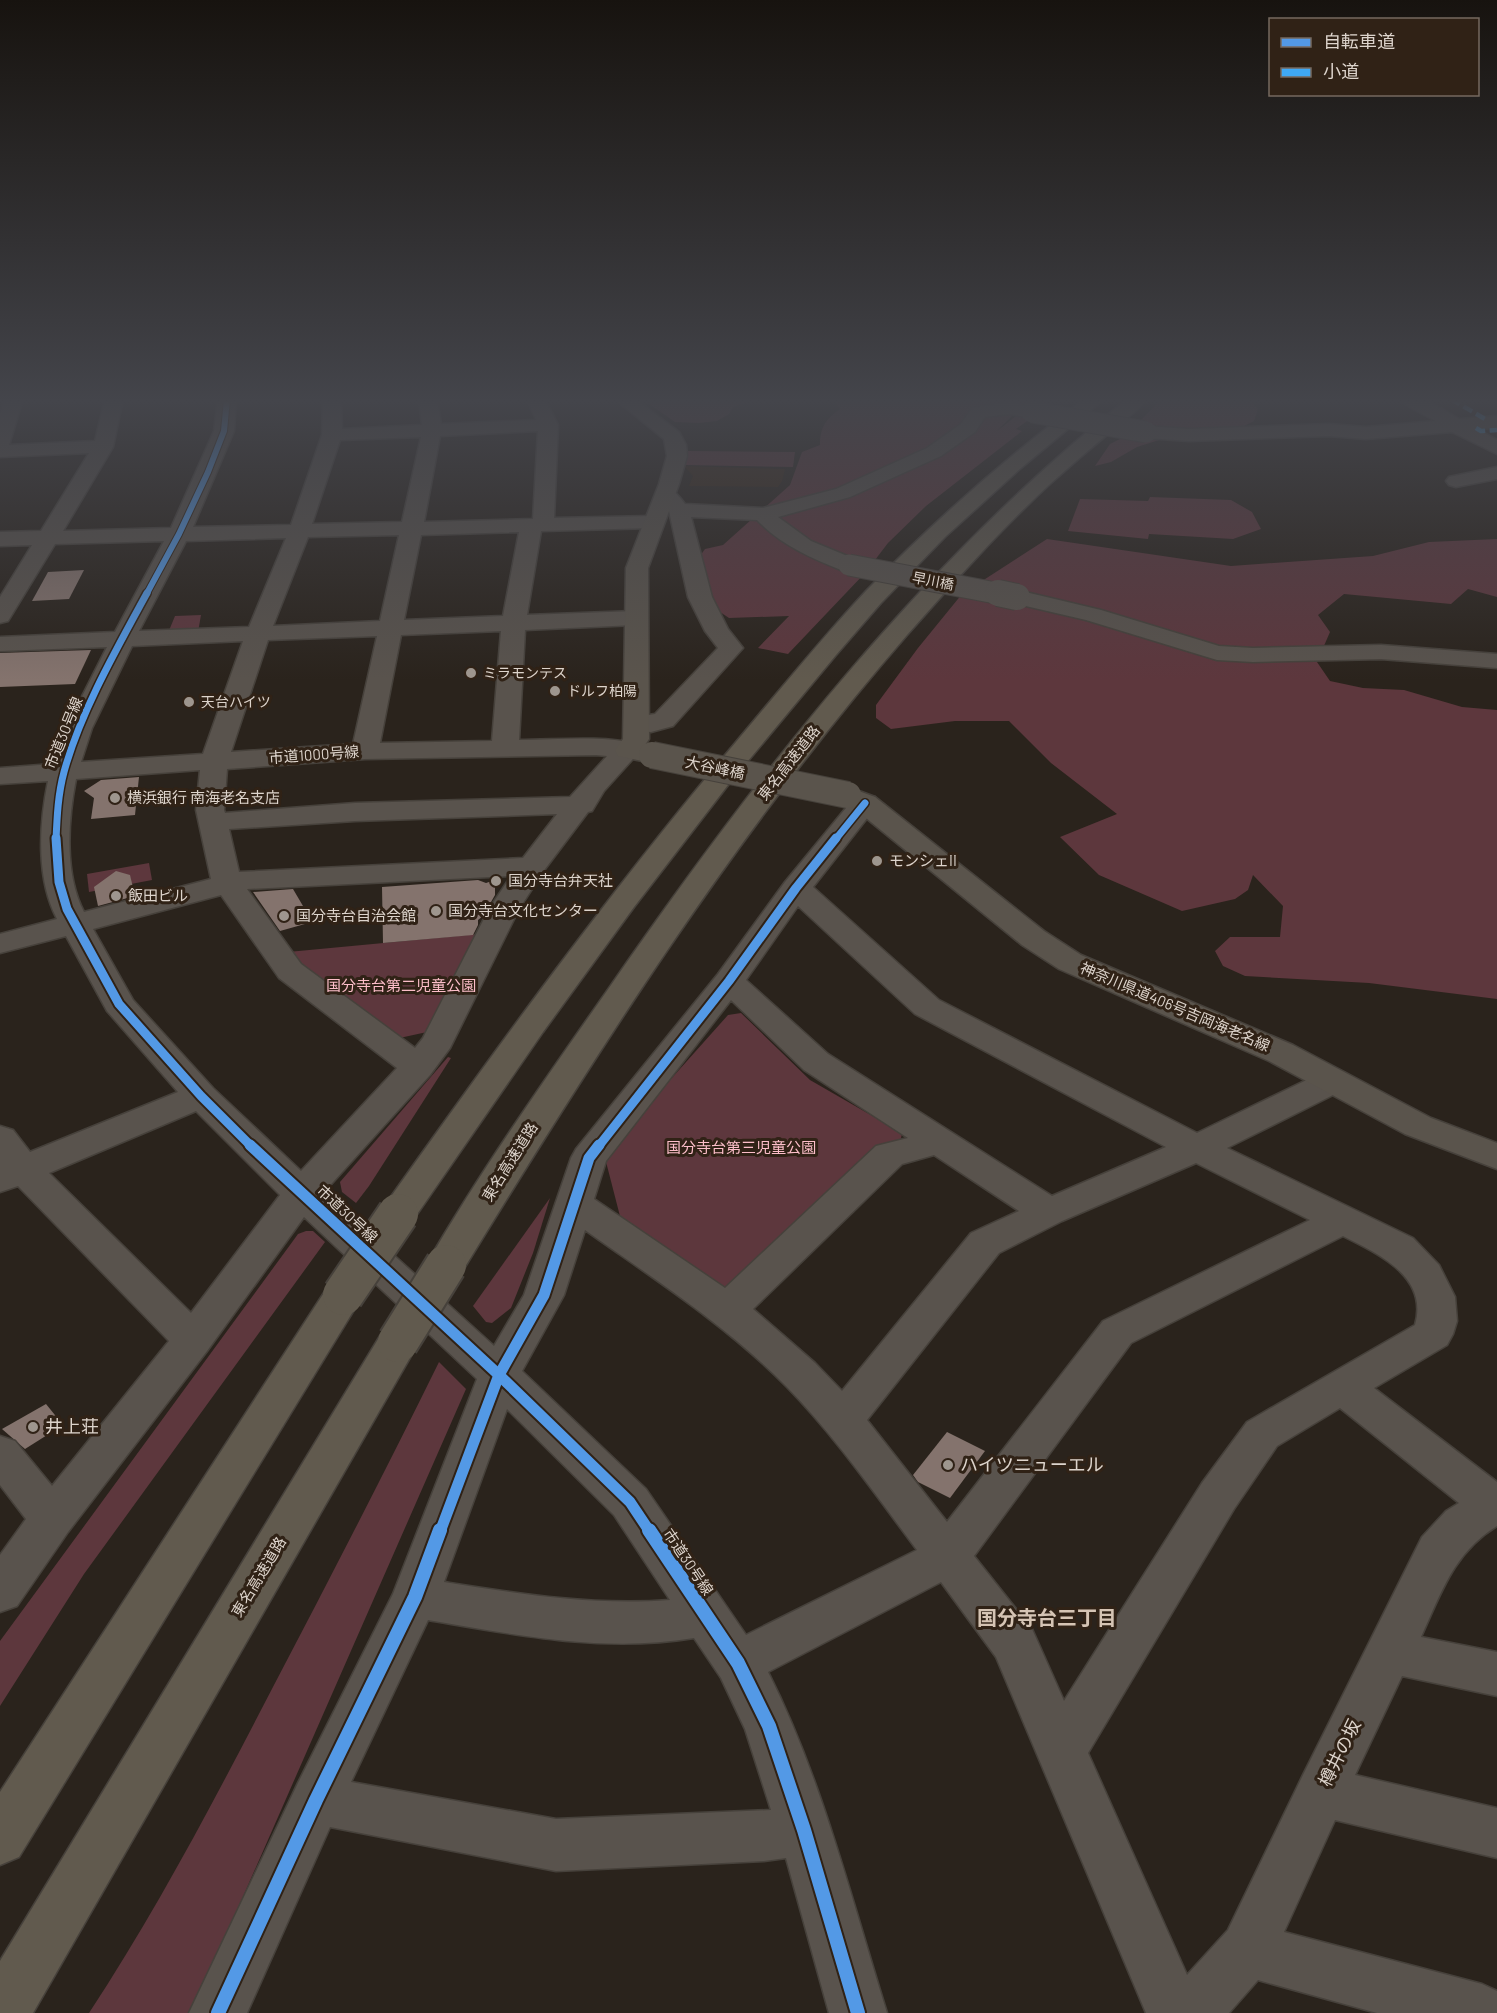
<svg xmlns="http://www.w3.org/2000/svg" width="1497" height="2013" font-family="Barlow,'Noto Sans JP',sans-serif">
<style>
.built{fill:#382718}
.green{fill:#5d373d}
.building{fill:#84736d}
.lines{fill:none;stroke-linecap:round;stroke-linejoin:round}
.minor-casing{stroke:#46413b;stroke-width:3}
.major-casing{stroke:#46413b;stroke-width:3}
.highway-casing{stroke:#46413b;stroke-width:3}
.minor{fill:#59534d;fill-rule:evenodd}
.major{fill:#5a544c;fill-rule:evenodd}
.highway{fill:#615a4e;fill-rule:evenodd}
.minor-bridge-far1-casing{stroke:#46413b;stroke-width:23;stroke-linecap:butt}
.minor-bridge-casing{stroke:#46413b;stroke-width:28;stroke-linecap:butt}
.major-bridge-casing{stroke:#46413b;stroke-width:28;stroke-linecap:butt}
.highway-bridge-casing{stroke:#46413b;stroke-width:44;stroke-linecap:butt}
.minor-bridge-far1{stroke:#59534d;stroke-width:21}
.minor-bridge{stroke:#59534d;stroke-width:26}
.major-bridge{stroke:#5a544c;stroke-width:26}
.highway-bridge{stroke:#615a4e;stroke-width:40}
.quiet{stroke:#3fa9f5;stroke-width:4.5;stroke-dasharray:10 4.5;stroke-linecap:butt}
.cycleway-far4-casing{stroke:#302216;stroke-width:8}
.cycleway-far3-casing{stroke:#302216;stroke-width:10}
.cycleway-far2-casing{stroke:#302216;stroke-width:13}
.cycleway-far1-casing{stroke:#302216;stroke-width:15}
.cycleway-casing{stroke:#302216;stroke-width:18}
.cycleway-far4{stroke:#5399e6;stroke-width:6}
.cycleway-far3{stroke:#5399e6;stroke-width:7}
.cycleway-far2{stroke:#5399e6;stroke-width:9}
.cycleway-far1{stroke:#5399e6;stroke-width:11}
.cycleway{stroke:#5399e6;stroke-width:14}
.poi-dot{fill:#9e968e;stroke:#302216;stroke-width:2}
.labels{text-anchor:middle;stroke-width:6;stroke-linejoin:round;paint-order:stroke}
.far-street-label{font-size:14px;fill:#ddd4cc;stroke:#302216}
.far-poi-label{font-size:14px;fill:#ddd4cc;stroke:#302216;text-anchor:start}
.street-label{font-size:15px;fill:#ddd4cc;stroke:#302216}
.poi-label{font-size:15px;fill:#ddd4cc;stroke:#302216;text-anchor:start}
.park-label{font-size:15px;fill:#fcbec9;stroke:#302216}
.near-poi-label{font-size:18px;fill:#ddd4cc;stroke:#302216;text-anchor:start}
.near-street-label{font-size:18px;fill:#ddd4cc;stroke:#302216}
.near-neighbourhood-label{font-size:20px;font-weight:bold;fill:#d5c4b4;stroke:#302216}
</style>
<rect width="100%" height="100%" fill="#2a231c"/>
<path class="built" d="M684,466l101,3 -3,12 -4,6 -89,-1 4,-10z"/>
<g class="green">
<path d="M645,399h110l-22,8 -4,7 -12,7 -18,2 -24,-1 -23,-16z"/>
<path d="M833,399h196l-32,32 23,-18 26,-14h4l-17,18 -17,12 6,2 -96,75 -38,37 -23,30 -77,81 -30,-6 31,-32 -60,2 -12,-8 -11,-12 -6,-42 5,-7 18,-4 67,-60 12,-33 18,-7c0,-18 6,-26 20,-36z"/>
<path d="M1161,399h84l7,3 6,7 -4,12 -18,9 -58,4 -41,13 -26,15 -16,4 15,-22 16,-8z"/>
<path d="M688,451l107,1 -2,15 -109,-2z"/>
<path d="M1150,497l81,3 21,12 9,17 -28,10 -84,-5 -1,5 -80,-8 12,-32 68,2z"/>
<path d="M1047,539l184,27 142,-10 56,-14 68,-3v58l-29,-8 -17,15 -107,-10 -26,21 12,17 -13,30 13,19 33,7 41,2 58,17 35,3v289l-128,-16 -124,-7 -22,-10 -8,-15 15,-14h50l3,-31 -30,-31 -5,15 -13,9 -53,12 -83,-36 -39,-38 57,-23 -66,-51 -42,-42h-54l-64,8 -15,-11v-13l42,-57 44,-54z"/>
<path d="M201,615l-3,17h-8l1,-4h-9l-1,4 -13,1 7,-17z"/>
<path d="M149,863l3,17 -63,12 -2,-18z"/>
<path d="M479,934l-52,98 -32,7 -103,-80 -4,-7z"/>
<path d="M741,1013l69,67 92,53 -2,11 -171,145 -16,-1 -91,-64 -18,-70 124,-139z"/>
<path d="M448,1057l3,1 -82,128 -13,17 -14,-11 -2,-10z"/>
<path d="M550,1198l-17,55 -22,55 -19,15 -6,-1 -13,-16z"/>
<path d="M306,1231h7l12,11 -241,332 -84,132v-65l290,-396 8,-11z"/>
<path d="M439,1362l27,27 -253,576 -25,48h-99c69,-105 127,-216 185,-328 56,-107 112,-215 165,-323z"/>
</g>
<g class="building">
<path d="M84,570l-15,29 -37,2 16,-29z"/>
<path d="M91,650l-16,34 -75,3v-34z"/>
<path d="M139,777l-4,38 -44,4 3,-21 -10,-7 17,-11z"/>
<path d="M116,871l14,4 5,21 -37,10 -4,-19z"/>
<path d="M478,880l8,3 9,-3v15l-12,21 -5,4v5l-5,10 -90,8 -1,-56z"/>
<path d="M293,889l10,17 -8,2 10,16 -25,7 -27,-39z"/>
<path d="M46,1404l17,21 -38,24 -23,-20z"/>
<path d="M947,1432l38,19 -35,47 -32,-16 -5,-7z"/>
</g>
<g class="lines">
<g class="minor-casing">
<g id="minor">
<path d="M5,399h18l-14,46 86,-4 10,-42h18l-10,48 -50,84 108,-3 43,-97 4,-32h18l-2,32 -41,96 98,-2 31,-90 1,-36h18l1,30 80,-4 -3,-26h18l4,25 95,-4 -9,-21h18l13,26 -4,93 99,-2 8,1 3,5 -3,5 -8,1 -112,3 -14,84 108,-4 8,2 4,5 -4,5 -8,2 -110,5 -6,110c39,0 80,-5 119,4l3,6 -37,41 -12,20 -4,1 -43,57 -26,40 -69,139 -20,27 -106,117 170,154 30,-51 47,-137 5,-9 142,-175 67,-92 70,-85 10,-2 10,2 4,6 -66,84 126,113 258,133 124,-60 12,-3 12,3 5,8 -5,8 -118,59 186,90 26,27 16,32 2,24 -4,13 -6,11 -73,43 123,94v44c-43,26 -56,67 -76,111l76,15v44l-95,-20 -47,99 142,33v50l-162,-38 -51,112 198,52 15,7v22h-120l-119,-33 -29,33h-83l-150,-356 -55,-75 -173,90c54,107 83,226 119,341h-58l-43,-155 -22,3 -208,10 -226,-44 -83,186h-58l109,-230 95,-189 84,-215 -173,-162 -97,134 -139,181 -51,74 -17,6v-57l26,-36 -26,-34v-49l15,5 37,45 117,-145 -151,-155 -18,6v-66l13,4 17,22 148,-60 -71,-81 -41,-75 -66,17v-19l57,-15c-21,-40 -18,-94 -9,-138l-48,3v-16l53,-4 13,-36 41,-81 -107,4v-14l115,-5 49,-91 -109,3 -47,77 -8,2v-26l32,-52 -32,1v-14l41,-1 48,-78 -89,4v-43zM538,431l-5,88 -109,3 16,-86zM421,437l-19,85 -90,2 28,-84zM519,532l-16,84 -99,4 17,-85zM399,535l-19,86 -107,5 35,-89zM286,538l-37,89 -110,4 47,-90zM501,631l-9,110 -112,2 21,-108zM377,636l-24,108 -122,8 37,-112zM243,641l-40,113 -122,8 11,-34 40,-82zM596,755l11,1 -37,41 -215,6 -130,10 -1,-3 3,-41 138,-10zM200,770l-4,40 15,69 -127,33c-20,-38 -16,-92 -8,-133zM557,814l-34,44 -284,14 -10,-43 126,-8zM511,876l-22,33 -66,129 -8,10 -114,-84 -54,-75zM221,895l58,83 118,90 -96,103 -88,-83 -80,-88 -40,-71zM798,906l117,108 251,133 -114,49 -224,-142 -82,-74zM731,1000l73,70 104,68 -32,8 -151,142 -131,-89 12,-38zM196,1111l84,84 -89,118 -142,-140zM934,1155l85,56 -48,22 -129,158 -27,-28 -62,-54 149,-145zM1196,1163l114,57 -207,101 -156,201 -80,-102 132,-167 63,-32zM585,1230c69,49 141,95 201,156 49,50 89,108 131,164l-171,85 -100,-146 -124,-118 42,-76zM1343,1236c35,18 86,40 72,89l-168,97 -45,61 -138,218 -32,-72 -58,-73 157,-213zM1340,1408l119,95 -13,8 -24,26 -119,238 -75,155 -41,45 -99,-222 146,-244 43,-63zM507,1409l107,106 56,85c-77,6 -150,-6 -226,-18zM428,1620c88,15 176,33 266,18l27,40 24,51 26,81 -215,9 -205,-37z"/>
<path d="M1399,399h26l34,20 38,-3v12l-20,1 20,11v14l-45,-22 -86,7 -37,-3 -140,5 -43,-3 -7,-2 -3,-4 3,-4 7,-2 43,3 140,-5 37,3 70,-6c-9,-5 -33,-16 -37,-22z"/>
<path d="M1009,402l30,6 2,4 -2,4 -7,2 -23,-4 -24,3 -10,15 -34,24 -91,41 -72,20 33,24 46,19 3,5 -3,5 -8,2 -8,-2c-32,-13 -60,-25 -84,-50l-66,-3 21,80 16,32 15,19 -70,78 -22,6 -23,-2 -4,-6 4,-6 27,-4 63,-66 -13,-17 -17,-34 -19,-86 -12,-16 3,-4c13,-4 17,3 25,13l78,4 73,-19 91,-41 34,-24 11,-16z"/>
<path d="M1497,467v12l-41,8 -7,-2 -3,-4 3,-4z"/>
<path d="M1017,590l84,20 118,36 34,2 128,-3 116,9v14l-116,-9 -128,3 -36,-2 -131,-40 -77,-18 -4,-5 4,-5z"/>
</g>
</g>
<g class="major-casing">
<g id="major">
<path d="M615,399h20l44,33 7,13 1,11 -8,28 -31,84 1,171 -4,6 17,4 3,6 -3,6 -10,2 -34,-7 -3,-6 8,-11 3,-171 33,-84 8,-28 -3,-17z"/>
<path d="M848,787l27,10 169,134 37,24 212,90 138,73 66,25v26l-92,-35 -136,-73 -210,-92 -37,-24 -167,-136 -17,-8 -4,-6 4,-6z"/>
</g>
</g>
<g class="highway-casing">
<g id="highway">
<path d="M1084,399h20l-83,69 -76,69 -64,66 -45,52 -108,130 -94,122 -91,125 -132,191 -13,4 -13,-4 -6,-9 6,-9c112,-158 226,-315 351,-463 43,-51 85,-103 130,-151 68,-70 141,-134 218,-192z"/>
<path d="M1127,399h20c-8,11 -22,20 -33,30 -22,18 -43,36 -64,55 -51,47 -97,99 -143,151 -171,197 -311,418 -447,640l-14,4 -14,-4 -6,-10c55,-95 120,-187 183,-277 149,-215 312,-425 518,-589z"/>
<path d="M343,1280l14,5 6,10 -6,10 -338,552 -19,8v-73l329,-507z"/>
<path d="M398,1327l15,4 6,11 -386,671h-33v-52l383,-630z"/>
</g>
</g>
<use href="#minor" class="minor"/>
<use href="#major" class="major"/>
<use href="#highway" class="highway"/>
<g class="minor-bridge-far1-casing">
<g id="minor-bridge-far1">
<path d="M1032,412l114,20"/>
<path d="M849,565l157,30"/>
</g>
</g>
<g class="minor-bridge-casing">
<path id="minor-bridge" d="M998,593l19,4"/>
</g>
<g class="major-bridge-casing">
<path id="major-bridge" d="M652,755l196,40"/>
</g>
<g class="highway-bridge-casing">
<g id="highway-bridge">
<path d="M343,1295l55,-81"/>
<path d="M398,1342l48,-77"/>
</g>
</g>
<use href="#minor-bridge-far1" class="minor-bridge-far1"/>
<use href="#minor-bridge" class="minor-bridge"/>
<use href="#major-bridge" class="major-bridge"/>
<use href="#highway-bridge" class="highway-bridge"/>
<g class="quiet">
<path d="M1451,399l34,20"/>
<path d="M1476,428l5,3 16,-1"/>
</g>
<g class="cycleway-far4-casing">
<path id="cycleway-far4" d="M146,595l33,-61 29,-62 16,-41 3,-32"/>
</g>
<g class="cycleway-far3-casing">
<g id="cycleway-far3">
<path d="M56,840c1,-23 2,-46 8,-68 16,-59 53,-124 83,-179"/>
<path d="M835,840l30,-37"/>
</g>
</g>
<g class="cycleway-far2-casing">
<g id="cycleway-far2">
<path d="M56,838l3,44 8,27 52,95 82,92 51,51"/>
<path d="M598,1147l131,-166 67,-93 40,-50"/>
</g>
</g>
<g class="cycleway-far1-casing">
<g id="cycleway-far1">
<path d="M250,1145l249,230 131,127 20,30"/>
<path d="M440,1532l59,-157 45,-80 45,-137 10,-13"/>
</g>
</g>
<g class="cycleway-casing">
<g id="cycleway">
<path d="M649,1530l89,133 31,63 35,104 54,183"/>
<path d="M218,2013l98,-213 99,-203 25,-67"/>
</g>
</g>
<use href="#cycleway-far4" class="cycleway-far4"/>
<use href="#cycleway-far3" class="cycleway-far3"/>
<use href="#cycleway-far2" class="cycleway-far2"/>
<use href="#cycleway-far1" class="cycleway-far1"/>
<use href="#cycleway" class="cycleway"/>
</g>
<linearGradient id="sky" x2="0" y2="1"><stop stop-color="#17130f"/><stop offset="0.59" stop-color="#44454b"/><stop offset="1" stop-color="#44454b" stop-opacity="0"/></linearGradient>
<rect width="1497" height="680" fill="url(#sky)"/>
<g class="poi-dot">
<circle cx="471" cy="673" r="6"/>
<circle cx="555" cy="691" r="6"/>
<circle cx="189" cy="702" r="6"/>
<circle cx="115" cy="798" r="6"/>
<circle cx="877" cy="861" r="6"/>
<circle cx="496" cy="881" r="6"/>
<circle cx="116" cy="896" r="6"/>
<circle cx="436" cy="911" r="6"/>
<circle cx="284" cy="916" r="6"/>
<circle cx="33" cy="1427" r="6"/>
<circle cx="948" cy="1465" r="6"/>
</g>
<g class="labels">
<g class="far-street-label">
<text transform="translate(933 581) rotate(11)" y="5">早川橋</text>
</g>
<g class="far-poi-label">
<text x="483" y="678">ミラモンテス</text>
<text x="567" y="696">ドルフ柏陽</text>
<text x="201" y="707">天台ハイツ</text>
</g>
<g class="street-label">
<text transform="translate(64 733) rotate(-68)" y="5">市道30号線</text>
<text transform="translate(314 755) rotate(-4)" y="5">市道1000号線</text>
<text transform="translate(789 763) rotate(-52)" y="5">東名高速道路</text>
<text transform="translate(715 768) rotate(12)" y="5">大谷峰橋</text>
<text transform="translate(1175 1007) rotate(23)" y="5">神奈川県道406号吉岡海老名線</text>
<text transform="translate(510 1162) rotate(-58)" y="5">東名高速道路</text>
<text transform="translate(347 1214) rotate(43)" y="5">市道30号線</text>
<text transform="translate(688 1562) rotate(56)" y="5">市道30号線</text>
<text transform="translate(259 1577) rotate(-59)" y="5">東名高速道路</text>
</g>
<g class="poi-label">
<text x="127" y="803">横浜銀行 南海老名支店</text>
<text x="889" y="866">モンシェII</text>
<text x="508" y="886">国分寺台弁天社</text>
<text x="128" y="901">飯田ビル</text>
<text x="448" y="916">国分寺台文化センター</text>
<text x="296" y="921">国分寺台自治会館</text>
</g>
<g class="park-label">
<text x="401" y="991">国分寺台第二児童公園</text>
<text x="741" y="1153">国分寺台第三児童公園</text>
</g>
<g class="near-poi-label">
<text x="45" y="1433">井上荘</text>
<text x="960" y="1471">ハイツニューエル</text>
</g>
<g class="near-street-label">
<text transform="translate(1340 1753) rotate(-64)" y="6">樽井の坂</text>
</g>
<g class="near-neighbourhood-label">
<text x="1047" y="1625">国分寺台三丁目</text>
</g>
</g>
<rect x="1269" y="18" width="210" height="78" fill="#302216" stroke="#75695f" stroke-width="1.5"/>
<rect x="1281" y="38" width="30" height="9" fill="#5399e6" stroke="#75695f" stroke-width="1.5"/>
<text x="1323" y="48" font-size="18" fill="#ddd4cc">自転車道</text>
<rect x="1281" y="68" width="30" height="9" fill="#3fa9f5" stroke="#75695f" stroke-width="1.5"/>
<text x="1323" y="78" font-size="18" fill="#ddd4cc">小道</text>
</svg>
